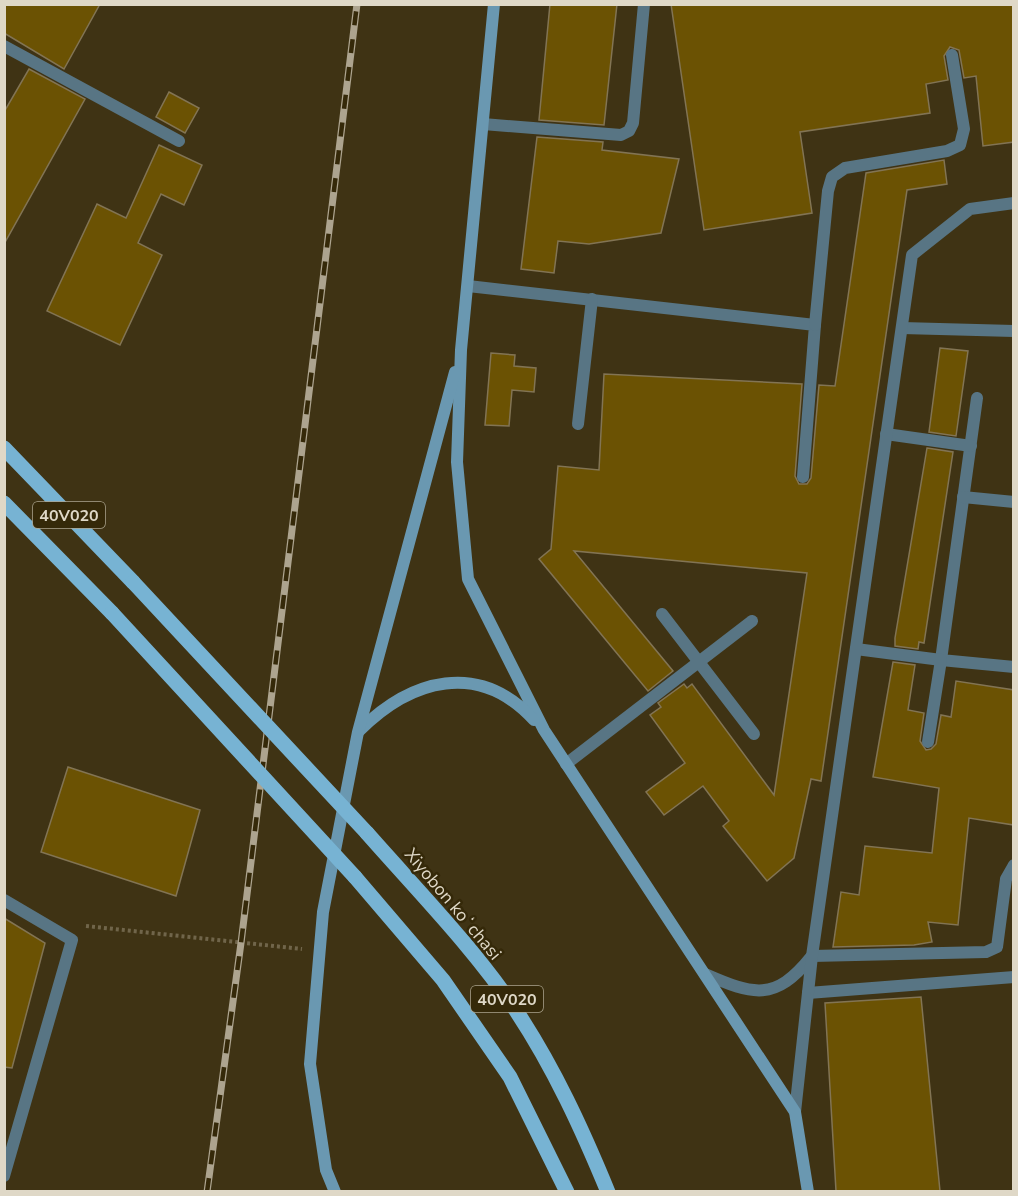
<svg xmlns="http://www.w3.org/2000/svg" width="1018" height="1196" font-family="'Nunito Sans',sans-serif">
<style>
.building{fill:#6b5203;stroke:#827454;stroke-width:1.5}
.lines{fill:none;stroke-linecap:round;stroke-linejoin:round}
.path{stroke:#70654a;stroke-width:4;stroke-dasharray:3 3;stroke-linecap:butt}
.lane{stroke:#587584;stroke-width:12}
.street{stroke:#587584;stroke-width:12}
.secondary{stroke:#6a98b1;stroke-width:12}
.primary{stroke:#77b3d3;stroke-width:15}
.rail-casing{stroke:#ada48f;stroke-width:7}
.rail{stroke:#352909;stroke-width:4.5;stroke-dasharray:14;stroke-linecap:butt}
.primary-bridge{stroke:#77b3d3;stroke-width:15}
.labels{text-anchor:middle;stroke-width:5;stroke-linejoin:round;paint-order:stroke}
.shield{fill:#352909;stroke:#aca48e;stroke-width:1.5}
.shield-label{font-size:16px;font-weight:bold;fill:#dfd8c7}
.street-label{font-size:18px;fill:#dfd8c7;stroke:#352909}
</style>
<rect width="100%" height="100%" fill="#3f3314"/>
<g class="building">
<path d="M4,4h96l-36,65 -60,-36z"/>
<path d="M550,4h67l-13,121 -65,-5z"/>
<path d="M671,4h343v138l-31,4 -7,-70 -12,2 -5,-28 -9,-3 -6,9 4,24 -22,4 4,29 -130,19 12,81 -108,17z"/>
<path d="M29,69l56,30 -81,145v-132z"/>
<path d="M169,92l30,16 -14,25 -29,-16z"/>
<path d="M537,137l66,5 -1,8 77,9 -18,74 -72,11 -31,-3 -4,32 -33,-4z"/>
<path d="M159,145l43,20 -18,40 -23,-11 -23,49 24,12 -42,90 -73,-34 50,-107 29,14z"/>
<path d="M944,160l3,24 -40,6 -86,591 -10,-2 -17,79 -27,23 -44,-55 6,-5 -26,-35 -39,29 -18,-23 39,-29 -35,-48 11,-8 -3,-4 26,-19 3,4 5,-4 82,111 33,-222 -233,-22 99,120 -25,20 -109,-132 12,-10 7,-83 41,4 5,-96 198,10 -7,92 4,8h8l4,-6 8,-93 16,1 31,-213z"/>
<path d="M940,348l28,3 -12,85 -27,-4z"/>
<path d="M491,353l24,2 -1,11 22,2 -2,24 -22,-2 -3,36 -24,-1z"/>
<path d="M927,448l26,4 -29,191 -5,-1 -1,7 -23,-3v-8z"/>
<path d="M893,662l22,3 -7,45 16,3 -4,28 6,9 5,-1 5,-5 5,-29 10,2 5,-36 58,9v135l-45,-7 -11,107 -30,-3 4,20 -18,3 -81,2 8,-55 18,3 6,-49 67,7 7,-65 -66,-11z"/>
<path d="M68,767l132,43 -24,86 -135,-44z"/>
<path d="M4,918l41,25 -33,125 -8,-1z"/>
<path d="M921,997l19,194h-104l-11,-188z"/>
</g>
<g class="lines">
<path class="path" d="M86,926l216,23"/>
<g class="lane">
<path d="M483,124l138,11 8,-4 4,-8 11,-119"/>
<path d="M468,286l347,39 -12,152"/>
<path d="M815,325l13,-134 4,-14 13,-9 102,-17 13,-6 4,-16 -12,-74"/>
<path d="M902,328l112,3"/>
<path d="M977,398l-36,262 73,7"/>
<path d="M578,424l14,-125"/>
<path d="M886,434l85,12"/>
<path d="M963,497l51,5"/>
<path d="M662,614l92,120"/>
<path d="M856,649l85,11 -13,82"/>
<path d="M566,764l186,-143"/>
<path d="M812,956l174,-4 11,-5 9,-68 8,-14"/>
<path d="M808,993l206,-16"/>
</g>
<g class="street">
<path d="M4,46l175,95"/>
<path d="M4,900l68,40 -68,236"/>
<path d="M705,974c48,21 70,28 106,-17"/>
<path d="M795,1112l17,-156 100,-701 58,-46 44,-6"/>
</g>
<g class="secondary">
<path d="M494,4l-33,346 -4,112 11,117 76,151 251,382 13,80"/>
<path d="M359,731c52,-52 120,-71 175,-11"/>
<path d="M335,1192l-9,-22 -16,-106 13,-152 35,-180 97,-360"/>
</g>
<g class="primary">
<path d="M4,448l129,134"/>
<path d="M4,503l108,110"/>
<path d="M367,833c51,58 107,115 150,179 37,56 65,117 91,180"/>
<path d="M355,877l88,103 67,97 57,115"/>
</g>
<g class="rail-casing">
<path id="rail" d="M207,1192l34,-249 116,-939"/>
</g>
<use href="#rail" class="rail"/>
<g class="primary-bridge">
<path d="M133,582l234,251"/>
<path d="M112,613l243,264"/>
</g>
</g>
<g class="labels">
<g class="shield">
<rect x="33" y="502" width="72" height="26" rx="4.5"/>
<rect x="471" y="986" width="72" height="26" rx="4.5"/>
</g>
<g class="shield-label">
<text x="69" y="521">40V020</text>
<text x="507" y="1005">40V020</text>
</g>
<g class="street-label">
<text transform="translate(453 904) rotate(50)" y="6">Xiyobon koʻchasi</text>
</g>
</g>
<rect width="1018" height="1196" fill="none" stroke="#dfd8c7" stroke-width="12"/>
</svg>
